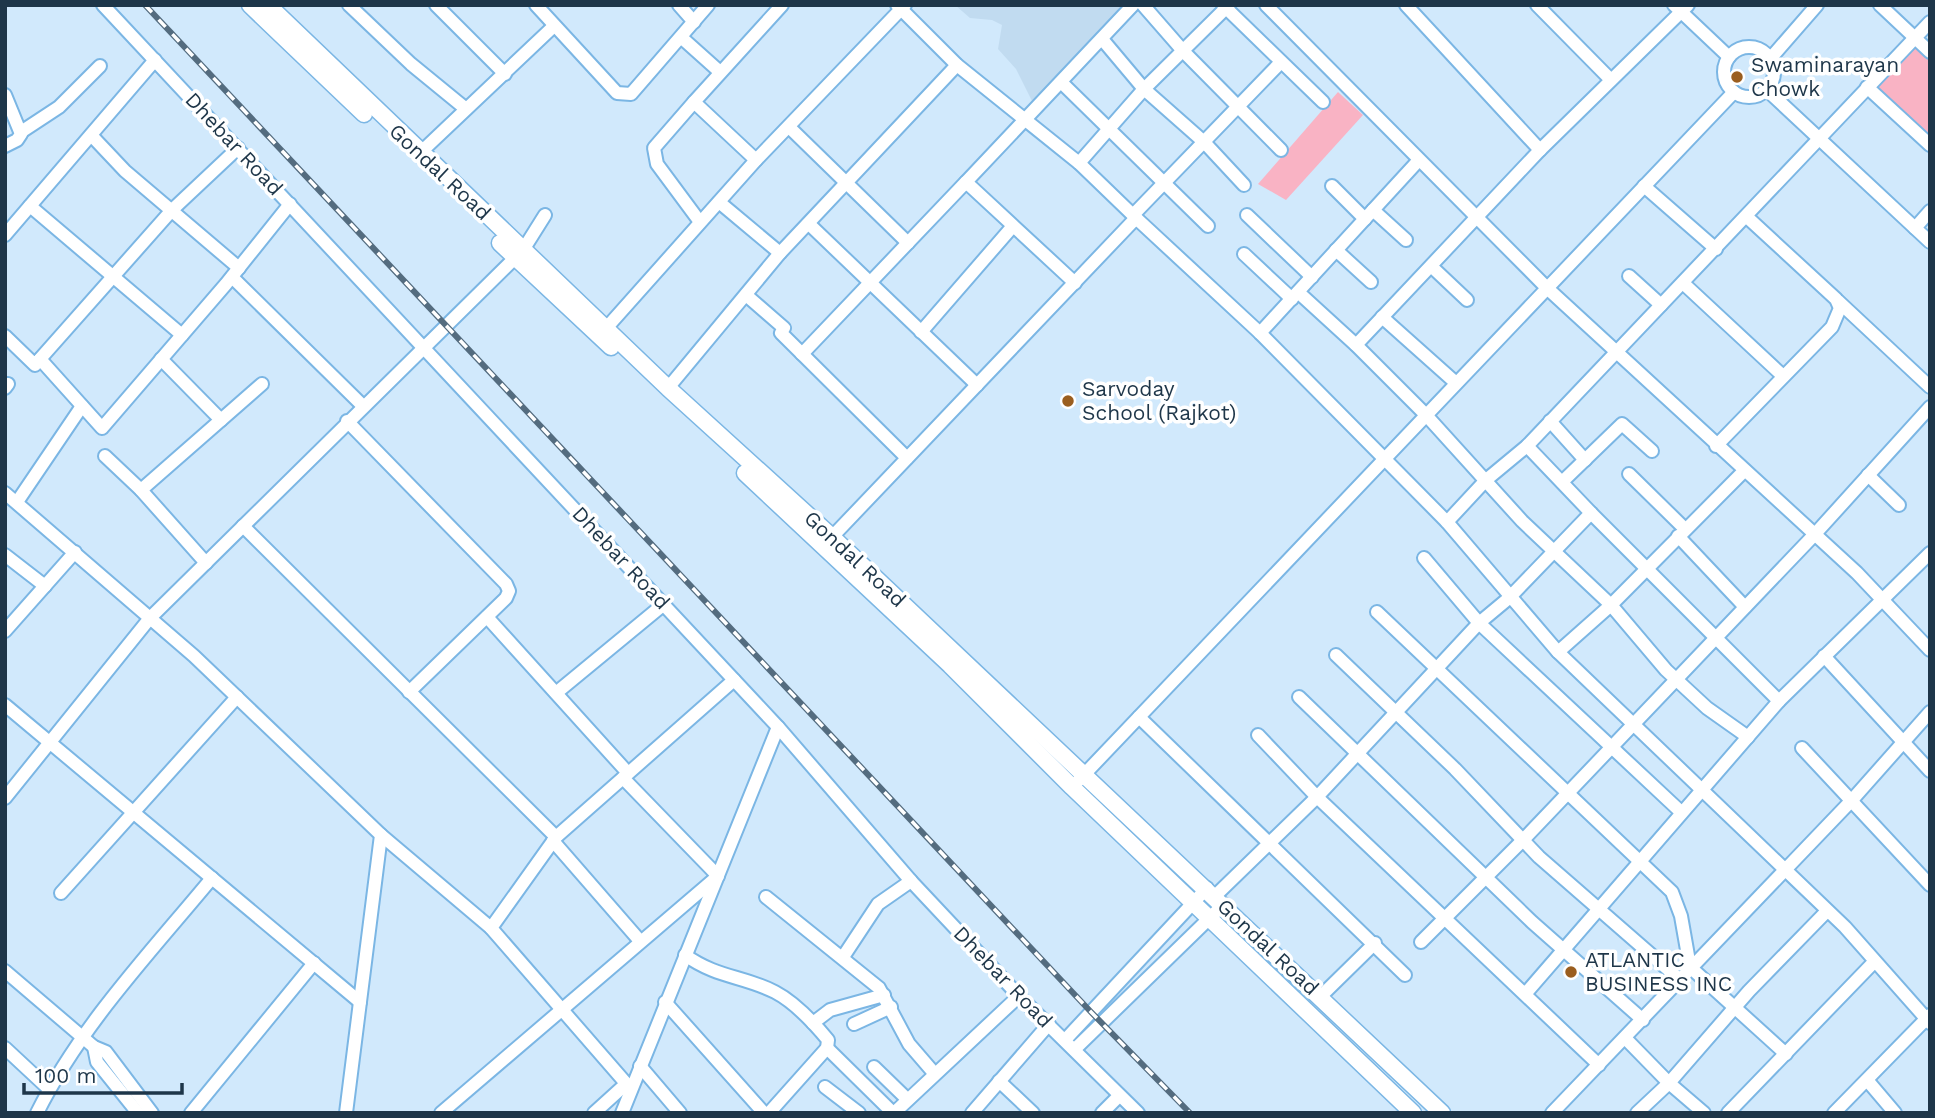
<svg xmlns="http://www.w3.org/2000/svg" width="1935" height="1118" font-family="'Work Sans',sans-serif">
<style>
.built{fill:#c1dbf0}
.green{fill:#f9b3c4}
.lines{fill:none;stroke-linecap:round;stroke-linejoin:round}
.minor-casing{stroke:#7bb6e4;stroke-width:16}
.major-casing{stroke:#7bb6e4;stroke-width:19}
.minor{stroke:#fff;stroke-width:12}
.major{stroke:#fff;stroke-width:16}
.rail-casing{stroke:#546c7f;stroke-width:6}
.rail{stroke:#fff;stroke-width:3.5;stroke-dasharray:10;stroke-linecap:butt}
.poi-dot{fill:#9a5e1f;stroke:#fff;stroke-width:2.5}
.labels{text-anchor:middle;stroke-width:7;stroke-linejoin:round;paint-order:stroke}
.poi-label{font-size:21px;fill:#1e3649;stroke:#fff;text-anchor:start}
.street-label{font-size:21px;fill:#1e3649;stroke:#fff}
</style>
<rect width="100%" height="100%" fill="#d1e9fc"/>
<path class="built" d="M955,5h173l-95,98 -17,-34 -18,-20 4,-24 -10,-5 -22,-2z"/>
<g class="green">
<path d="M1915,46l15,13v80l-58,-52z"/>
<path d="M1338,92l25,23 -77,85 -28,-16z"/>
</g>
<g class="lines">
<g class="minor-casing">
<g id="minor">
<path d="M103,5l675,722 133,154 108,115 119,117"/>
<path d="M349,5l62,59 55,45"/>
<path d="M436,5l69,69"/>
<path d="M536,5l81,88 14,1 77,-89"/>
<path d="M679,5l15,17"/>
<path d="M897,5l60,60 122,98 57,55"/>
<path d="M1143,5l41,47 97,98"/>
<path d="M1223,5l100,97"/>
<path d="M1266,5l281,283 310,285 73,77"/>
<path d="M1406,5l134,145"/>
<path d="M1537,5l74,75"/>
<path d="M1674,5l55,52"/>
<path d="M1880,5l50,47"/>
<path d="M682,38l38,34"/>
<path d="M1102,39l42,50 60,53 40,43"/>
<circle cx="1749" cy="72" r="25"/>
<path d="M1770,59l47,-54"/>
<path d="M1062,83l146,143"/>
<path d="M1867,87l63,58"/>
<path d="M1767,90l163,152"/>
<path d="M5,95l16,39 -4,6 -12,6"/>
<path d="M694,102l-40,46 3,16 43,58"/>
<path d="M789,127l119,116"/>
<path d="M21,132l38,-25 41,-41"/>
<path d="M91,135l34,36 114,97"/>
<path d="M420,153l134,-127"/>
<path d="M756,160l-62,-58 88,-97"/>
<path d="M1079,163l65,-74 85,-84"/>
<path d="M966,182l167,-177"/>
<path d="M1332,186l33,33"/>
<path d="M1644,186l72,63"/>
<path d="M719,202l61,51"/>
<path d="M30,206l152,129"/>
<path d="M1373,210l33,30"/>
<path d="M1133,215l148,-153"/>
<path d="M1247,215l65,62"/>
<path d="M809,224l168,161"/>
<path d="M1915,228l15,-17"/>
<path d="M5,235l150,-175"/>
<path d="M1336,250l35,32"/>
<path d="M1244,254l48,45"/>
<path d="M1431,266l36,34"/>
<path d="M1629,276l32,29"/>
<path d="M232,277l131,129"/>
<path d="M1683,283l100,93"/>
<path d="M1298,292l58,53 70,70 96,106 89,84 55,65 41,38 41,29"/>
<path d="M746,295l38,33 -3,5 126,125"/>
<path d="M1838,301l92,86"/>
<path d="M1382,317l74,66"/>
<path d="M921,332l92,-106"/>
<path d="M1260,333l159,-173"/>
<path d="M601,334l155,-174 149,-155"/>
<path d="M5,336l30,29 5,-6 62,69 124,-144 64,-80"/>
<path d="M1356,345l184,-195 148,-145"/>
<path d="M802,354l164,-172 109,101"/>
<path d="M40,359l132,-149 66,-62"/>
<path d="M161,359l60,61"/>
<path d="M5,388l3,-4"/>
<path d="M668,388l112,-135 177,-188"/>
<path d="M347,421l159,163 3,7 -3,7 -97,94"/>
<path d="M1550,421l35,39"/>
<path d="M1716,446l116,-119 8,-19 -4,-9 -89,-82"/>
<path d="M105,456l36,34"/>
<path d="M1629,474l56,55"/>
<path d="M1868,475l31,30"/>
<path d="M1562,482l60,-58 30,27"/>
<path d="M5,493l189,163 187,179 -35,278"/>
<path d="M17,502l65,-96"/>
<path d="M1591,513l188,188"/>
<path d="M1447,522l39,-42 41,-34 403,-424"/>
<path d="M243,526l313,311"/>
<path d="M1678,536l67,71"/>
<path d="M832,537l304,-319 124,115 187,189 111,130 287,275 85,96"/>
<path d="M5,555l40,31"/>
<path d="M1424,558l55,65 202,189"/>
<path d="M206,563l-65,-73 121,-106"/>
<path d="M1377,612l295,280 9,24 9,51 96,87"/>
<path d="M487,617l141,156"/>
<path d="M5,631l70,-79"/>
<path d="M1558,652l53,-47 133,-134"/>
<path d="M1336,655l119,114 84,88 140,122"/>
<path d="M1824,656l106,115"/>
<path d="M556,693l108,-89"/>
<path d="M1299,697l233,225 111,98"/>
<path d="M5,705l355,297"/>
<path d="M1139,717l266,258"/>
<path d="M1258,735l59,62 282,268"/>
<path d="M1802,748l128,137"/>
<path d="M1078,781l656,-689"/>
<path d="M5,798l145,-180 373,-368 22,-35"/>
<path d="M381,835l110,93"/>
<path d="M553,841l87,100"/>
<path d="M61,893l176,-196"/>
<path d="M1215,896l102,-99 162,-174 30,-25 82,-85 -64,-67"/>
<path d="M766,897l113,91 30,56 25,29"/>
<path d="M1421,942l102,-102 292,-306 115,-127"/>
<path d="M685,955c32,23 59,21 90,37 21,11 39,31 53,48l-1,8 -58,65"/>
<path d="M843,957l35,-53 33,-23"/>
<path d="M5,971l89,76 12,5 46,61"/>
<path d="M1526,993l253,-292 151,-148"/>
<path d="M1321,996l54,-53"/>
<path d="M665,1002l99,111"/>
<path d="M813,1023l17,-13 54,-15"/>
<path d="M854,1024l37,-17"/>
<path d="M1625,1038l44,45 35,30"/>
<path d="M1065,1040l142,-152"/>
<path d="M94,1047l3,15 41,51"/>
<path d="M5,1048l44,41"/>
<path d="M827,1048l66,65"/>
<path d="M1075,1049l149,-145"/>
<path d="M640,1066l40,47"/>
<path d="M874,1067l33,32"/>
<path d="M1867,1080l28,33"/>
<path d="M999,1081l34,32"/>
<path d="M825,1087l34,26"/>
<path d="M631,1089l-140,-161 65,-91 178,-157"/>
<path d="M37,1113c44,-88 113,-160 175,-235"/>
<path d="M191,1113l123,-150"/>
<path d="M441,1113l277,-237 -95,-98"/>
<path d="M594,1113l32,-29"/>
<path d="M622,1113l156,-386"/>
<path d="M894,1113l125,-117"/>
<path d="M972,1113l77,-89"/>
<path d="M1102,1113l17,-17"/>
<path d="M1552,1113l300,-313 78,-88"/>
<path d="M1637,1113l32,-30 80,-92 78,-80"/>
<path d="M1728,1113l146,-151"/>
<path d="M1834,1113l96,-98"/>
</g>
</g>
<g class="major-casing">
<g id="major">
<path d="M250,5l114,109"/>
<path d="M268,5l400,383 164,149 610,576"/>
<path d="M500,243l111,104"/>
<path d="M745,473l205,192 122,122 341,326"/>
</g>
</g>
<use href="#minor" class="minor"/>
<use href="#major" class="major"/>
<g class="rail-casing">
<path id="rail" d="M145,5l946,1007 99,101"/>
</g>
<use href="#rail" class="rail"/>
</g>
<g class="poi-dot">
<circle cx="1737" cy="77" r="7"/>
<circle cx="1068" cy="401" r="7"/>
<circle cx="1571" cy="972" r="7"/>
</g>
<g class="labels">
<g class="poi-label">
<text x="1751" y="72">Swaminarayan<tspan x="1751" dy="24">Chowk</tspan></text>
<text x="1082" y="396">Sarvoday<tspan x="1082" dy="24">School (Rajkot)</tspan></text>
<text x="1585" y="967">ATLANTIC<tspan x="1585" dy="24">BUSINESS INC</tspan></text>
</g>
<g class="street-label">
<text transform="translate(234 144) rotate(47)" y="7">Dhebar Road</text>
<text transform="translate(440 172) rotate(43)" y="7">Gondal Road</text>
<text transform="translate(621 558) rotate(47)" y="7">Dhebar Road</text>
<text transform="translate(855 559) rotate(43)" y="7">Gondal Road</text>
<text transform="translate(1268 947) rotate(43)" y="7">Gondal Road</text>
<text transform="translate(1003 977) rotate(46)" y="7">Dhebar Road</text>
</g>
</g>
<rect width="1935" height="1118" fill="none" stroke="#1e3649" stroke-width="14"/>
<path d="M24 1083v10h158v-10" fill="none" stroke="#1e3649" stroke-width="3.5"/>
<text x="35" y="1083" font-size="21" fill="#1e3649" stroke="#ffffff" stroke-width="5" paint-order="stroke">100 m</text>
</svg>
